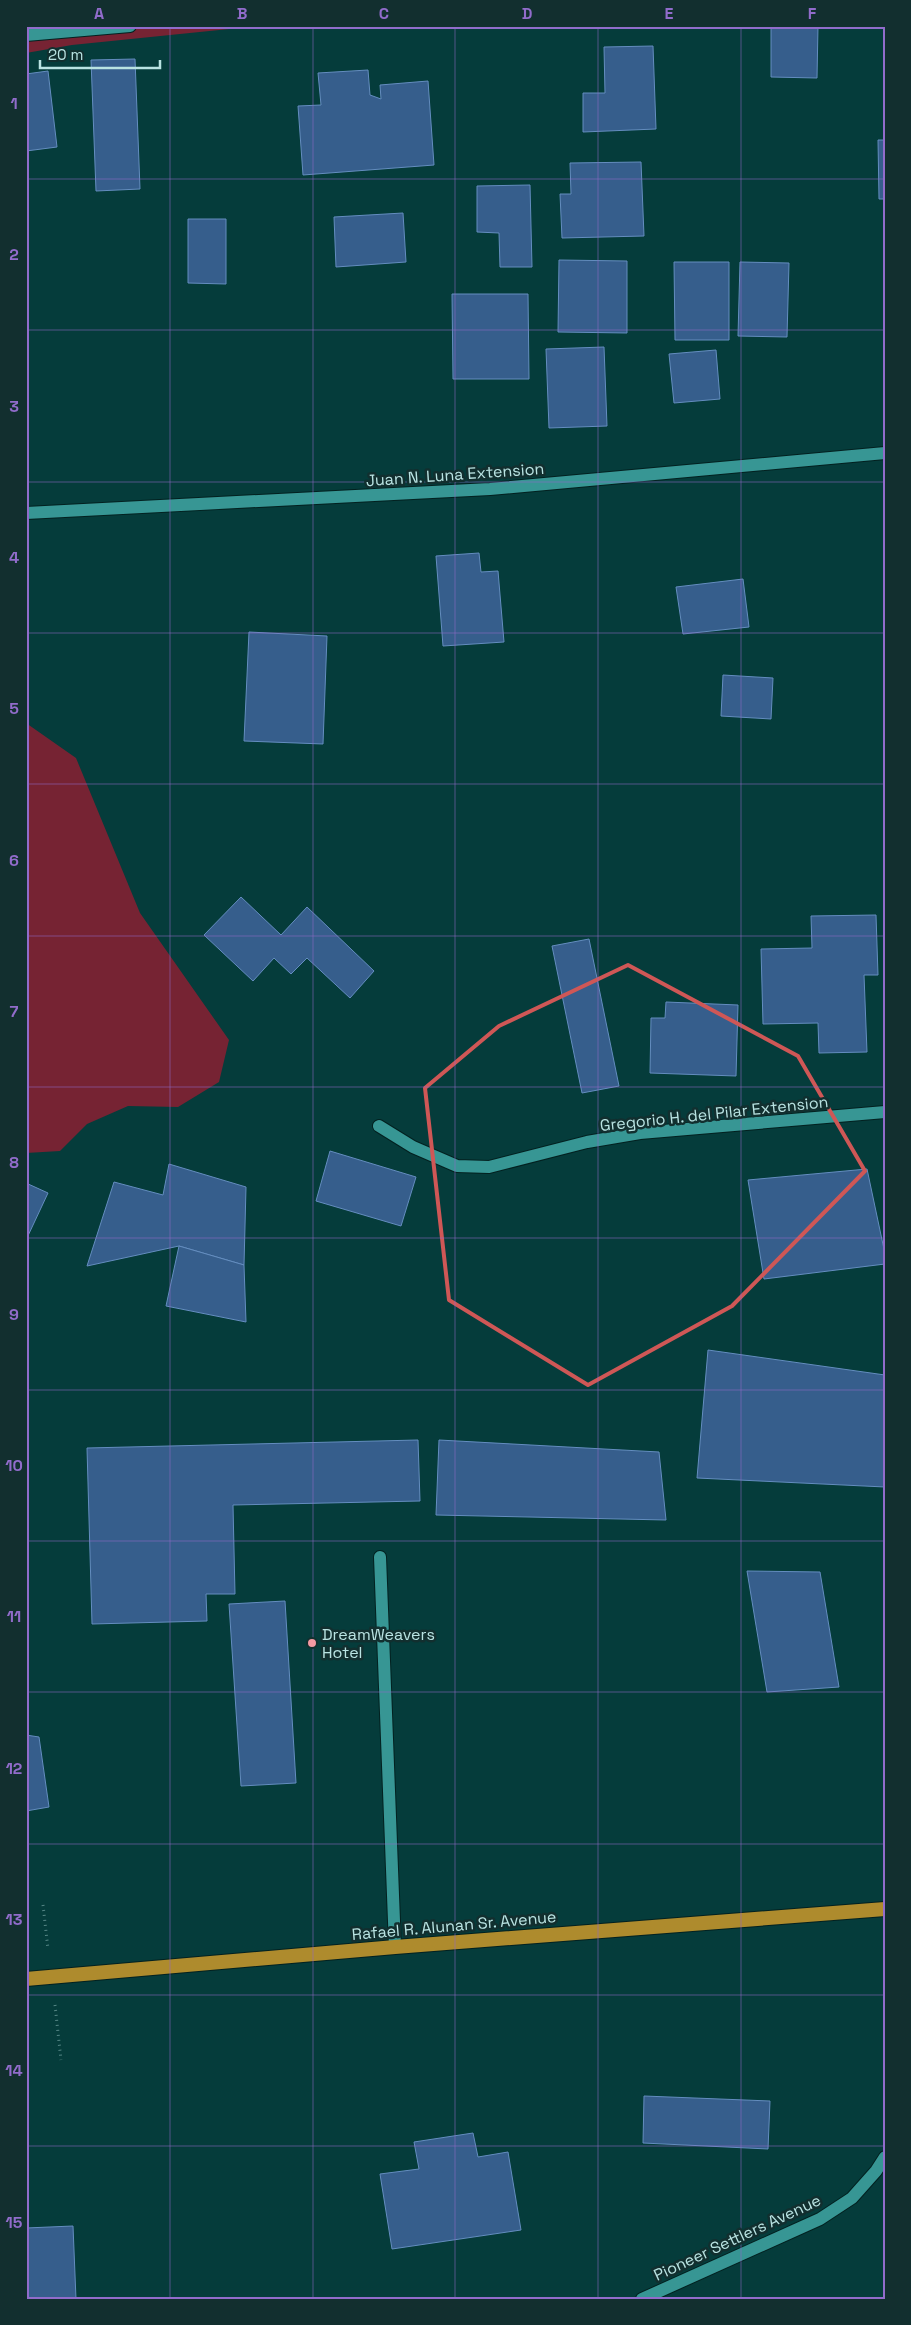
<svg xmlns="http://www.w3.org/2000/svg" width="911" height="2325" font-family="'Space Grotesk',sans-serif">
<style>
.green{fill:#762333}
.building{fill:#365e8c;stroke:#648dbf}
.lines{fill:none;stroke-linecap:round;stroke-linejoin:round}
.service-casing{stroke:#032120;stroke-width:14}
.minor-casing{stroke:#032120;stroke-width:14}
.tertiary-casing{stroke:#032120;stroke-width:14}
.trunk-casing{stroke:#032120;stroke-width:16}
.path{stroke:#558685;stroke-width:3;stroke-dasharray:1 4;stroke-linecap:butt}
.service{stroke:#379694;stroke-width:12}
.minor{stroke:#379694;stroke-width:12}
.tertiary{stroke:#379694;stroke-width:12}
.trunk{stroke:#ae8b2d;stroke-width:14}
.marked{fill:none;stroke:#cf5756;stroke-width:4;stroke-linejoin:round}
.grid{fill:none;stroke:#916ccb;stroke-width:1;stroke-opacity:0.55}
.poi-dot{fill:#f49aa3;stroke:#122f2f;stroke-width:2}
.labels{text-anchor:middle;stroke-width:5;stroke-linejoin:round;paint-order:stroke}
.street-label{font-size:16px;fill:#b9e3e2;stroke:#122f2f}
.poi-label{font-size:16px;fill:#b9e3e2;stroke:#122f2f;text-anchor:start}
.neatline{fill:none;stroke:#916ccb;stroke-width:2}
.grid-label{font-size:16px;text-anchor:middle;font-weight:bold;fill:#916ccb}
</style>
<rect width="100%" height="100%" fill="#053c3b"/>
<g class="green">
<path d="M26,26h210l3,2 -167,17 -46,8z"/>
<path d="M26,723l50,35 64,155 89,127 -10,42 -41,25 -50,-1 -41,18 -27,27 -34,2z"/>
</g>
<g class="building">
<path d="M771,26h47l-1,52 -46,-1z"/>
<path d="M653,46l3,83 -73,3v-39h22l-1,-46z"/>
<path d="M135,59l5,130 -44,2 -5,-131z"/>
<path d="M368,70l2,25 11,4 -1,-14 48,-4 6,84 -131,10 -5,-69 23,-1 -3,-32z"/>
<path d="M48,71l9,76 -31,4v-77z"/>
<path d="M878,140h7v59h-6z"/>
<path d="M641,162l3,74 -82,2 -2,-44h11l-1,-31z"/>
<path d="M530,185l2,82h-32l-1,-34 -22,-1v-46z"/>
<path d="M403,213l3,49 -70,5 -2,-50z"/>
<path d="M188,219h38v65l-38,-1z"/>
<path d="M559,260l68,1v72l-69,-1z"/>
<path d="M674,262h55v78h-54z"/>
<path d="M740,262l49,1 -2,74 -49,-1z"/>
<path d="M452,294h76l1,85h-76z"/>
<path d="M604,347l3,79 -58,2 -3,-79z"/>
<path d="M716,350l4,49 -46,4 -5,-49z"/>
<path d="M479,553l2,19 17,-1 6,71 -61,4 -7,-90z"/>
<path d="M743,579l6,48 -66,7 -7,-47z"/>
<path d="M249,632l78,4 -4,108 -79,-3z"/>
<path d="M26,644l2,36h-2z"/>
<path d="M723,675l50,3 -2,41 -50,-3z"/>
<path d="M241,897l40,38 26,-28 67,64 -24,27 -43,-40 -16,16 -17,-16 -21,23 -49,-46z"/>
<path d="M876,915l2,60h-14l3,77 -48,1 -1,-30 -55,1 -2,-75 51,-1 -1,-32z"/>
<path d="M589,939l30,147 -37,7 -30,-147z"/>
<path d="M666,1002l72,3 -2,71 -86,-3 1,-55h14z"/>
<path d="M330,1151l86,26 -15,49 -85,-25z"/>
<path d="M169,1164l77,23 -2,78 -65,-19 -92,20 27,-84 49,13z"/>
<path d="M867,1169l18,85v10l-121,15 -16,-99z"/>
<path d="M26,1183l22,10 -22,47z"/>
<path d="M179,1246l65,19 2,57 -80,-16z"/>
<path d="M708,1350l177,25v112l-188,-9z"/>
<path d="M418,1440l2,61 -187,4 2,89h-29l1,27 -115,3 -5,-176z"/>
<path d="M439,1440l220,12 7,68 -230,-5z"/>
<path d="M747,1571l73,1 19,115 -72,5z"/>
<path d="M285,1601l11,182 -55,3 -12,-182z"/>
<path d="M26,1735l13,2 10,70 -23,4z"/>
<path d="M644,2096l126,5 -2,48 -125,-6z"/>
<path d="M473,2133l5,24 30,-5 13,78 -129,19 -12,-75 39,-5 -5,-27z"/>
<path d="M73,2226l3,73h-50v-71z"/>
</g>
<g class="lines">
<g class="service-casing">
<path id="service" d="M380,1557l15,390"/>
</g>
<g class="minor-casing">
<g id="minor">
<path d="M26,35l104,-9"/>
<path d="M26,513l464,-24 395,-36"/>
<path d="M379,1126l34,21 44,19 32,1 98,-25 53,-9 245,-21"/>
</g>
</g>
<g class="tertiary-casing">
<path id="tertiary" d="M642,2299l178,-80 32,-21 24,-27 9,-14"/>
</g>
<g class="trunk-casing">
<path id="trunk" d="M26,1979l369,-32 490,-38"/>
</g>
<g class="path">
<path d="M43,1905l5,44"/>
<path d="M55,2005l6,55"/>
</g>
<use href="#service" class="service"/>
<use href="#minor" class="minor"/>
<use href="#tertiary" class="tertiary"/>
<use href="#trunk" class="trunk"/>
</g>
<path class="marked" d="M628,965l170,91 67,115 -133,135 -144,79 -139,-85 -24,-212 74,-62z"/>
<path class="grid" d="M170,26v2273M313,26v2273M455,26v2273M598,26v2273M741,26v2273M26,179h859M26,330h859M26,482h859M26,633h859M26,784h859M26,936h859M26,1087h859M26,1238h859M26,1390h859M26,1541h859M26,1692h859M26,1844h859M26,1995h859M26,2146h859"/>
<circle class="poi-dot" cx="312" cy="1643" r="5"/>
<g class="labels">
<g class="street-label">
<text transform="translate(455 474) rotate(-4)" y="6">Juan N. Luna Extension</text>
<text transform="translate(714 1113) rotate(-6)" y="6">Gregorio H. del Pilar Extension</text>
<text transform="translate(454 1925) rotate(-5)" y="6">Rafael R. Alunan Sr. Avenue</text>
<text transform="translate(737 2237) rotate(-25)" y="6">Pioneer Settlers Avenue</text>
</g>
<g class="poi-label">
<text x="322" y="1640">DreamWeavers<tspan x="322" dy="18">Hotel</tspan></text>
</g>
</g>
<rect width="911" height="2325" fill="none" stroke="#122f2f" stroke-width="55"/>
<path d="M40 60v8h120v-8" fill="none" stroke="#b9e3e2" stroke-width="2.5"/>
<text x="48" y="60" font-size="15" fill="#b9e3e2" stroke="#122f2f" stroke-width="4" paint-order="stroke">20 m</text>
<rect x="28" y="28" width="856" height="2270" class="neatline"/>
<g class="grid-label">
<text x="99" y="19">A</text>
<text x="242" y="19">B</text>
<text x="384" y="19">C</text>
<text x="527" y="19">D</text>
<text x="669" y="19">E</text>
<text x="812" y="19">F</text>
<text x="14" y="109">1</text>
<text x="14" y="260">2</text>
<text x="14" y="412">3</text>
<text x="14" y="563">4</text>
<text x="14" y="714">5</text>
<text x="14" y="866">6</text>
<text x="14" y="1017">7</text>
<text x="14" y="1168">8</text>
<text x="14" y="1320">9</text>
<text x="14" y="1471">10</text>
<text x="14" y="1622">11</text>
<text x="14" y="1774">12</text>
<text x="14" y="1925">13</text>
<text x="14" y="2076">14</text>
<text x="14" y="2228">15</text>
</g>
</svg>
